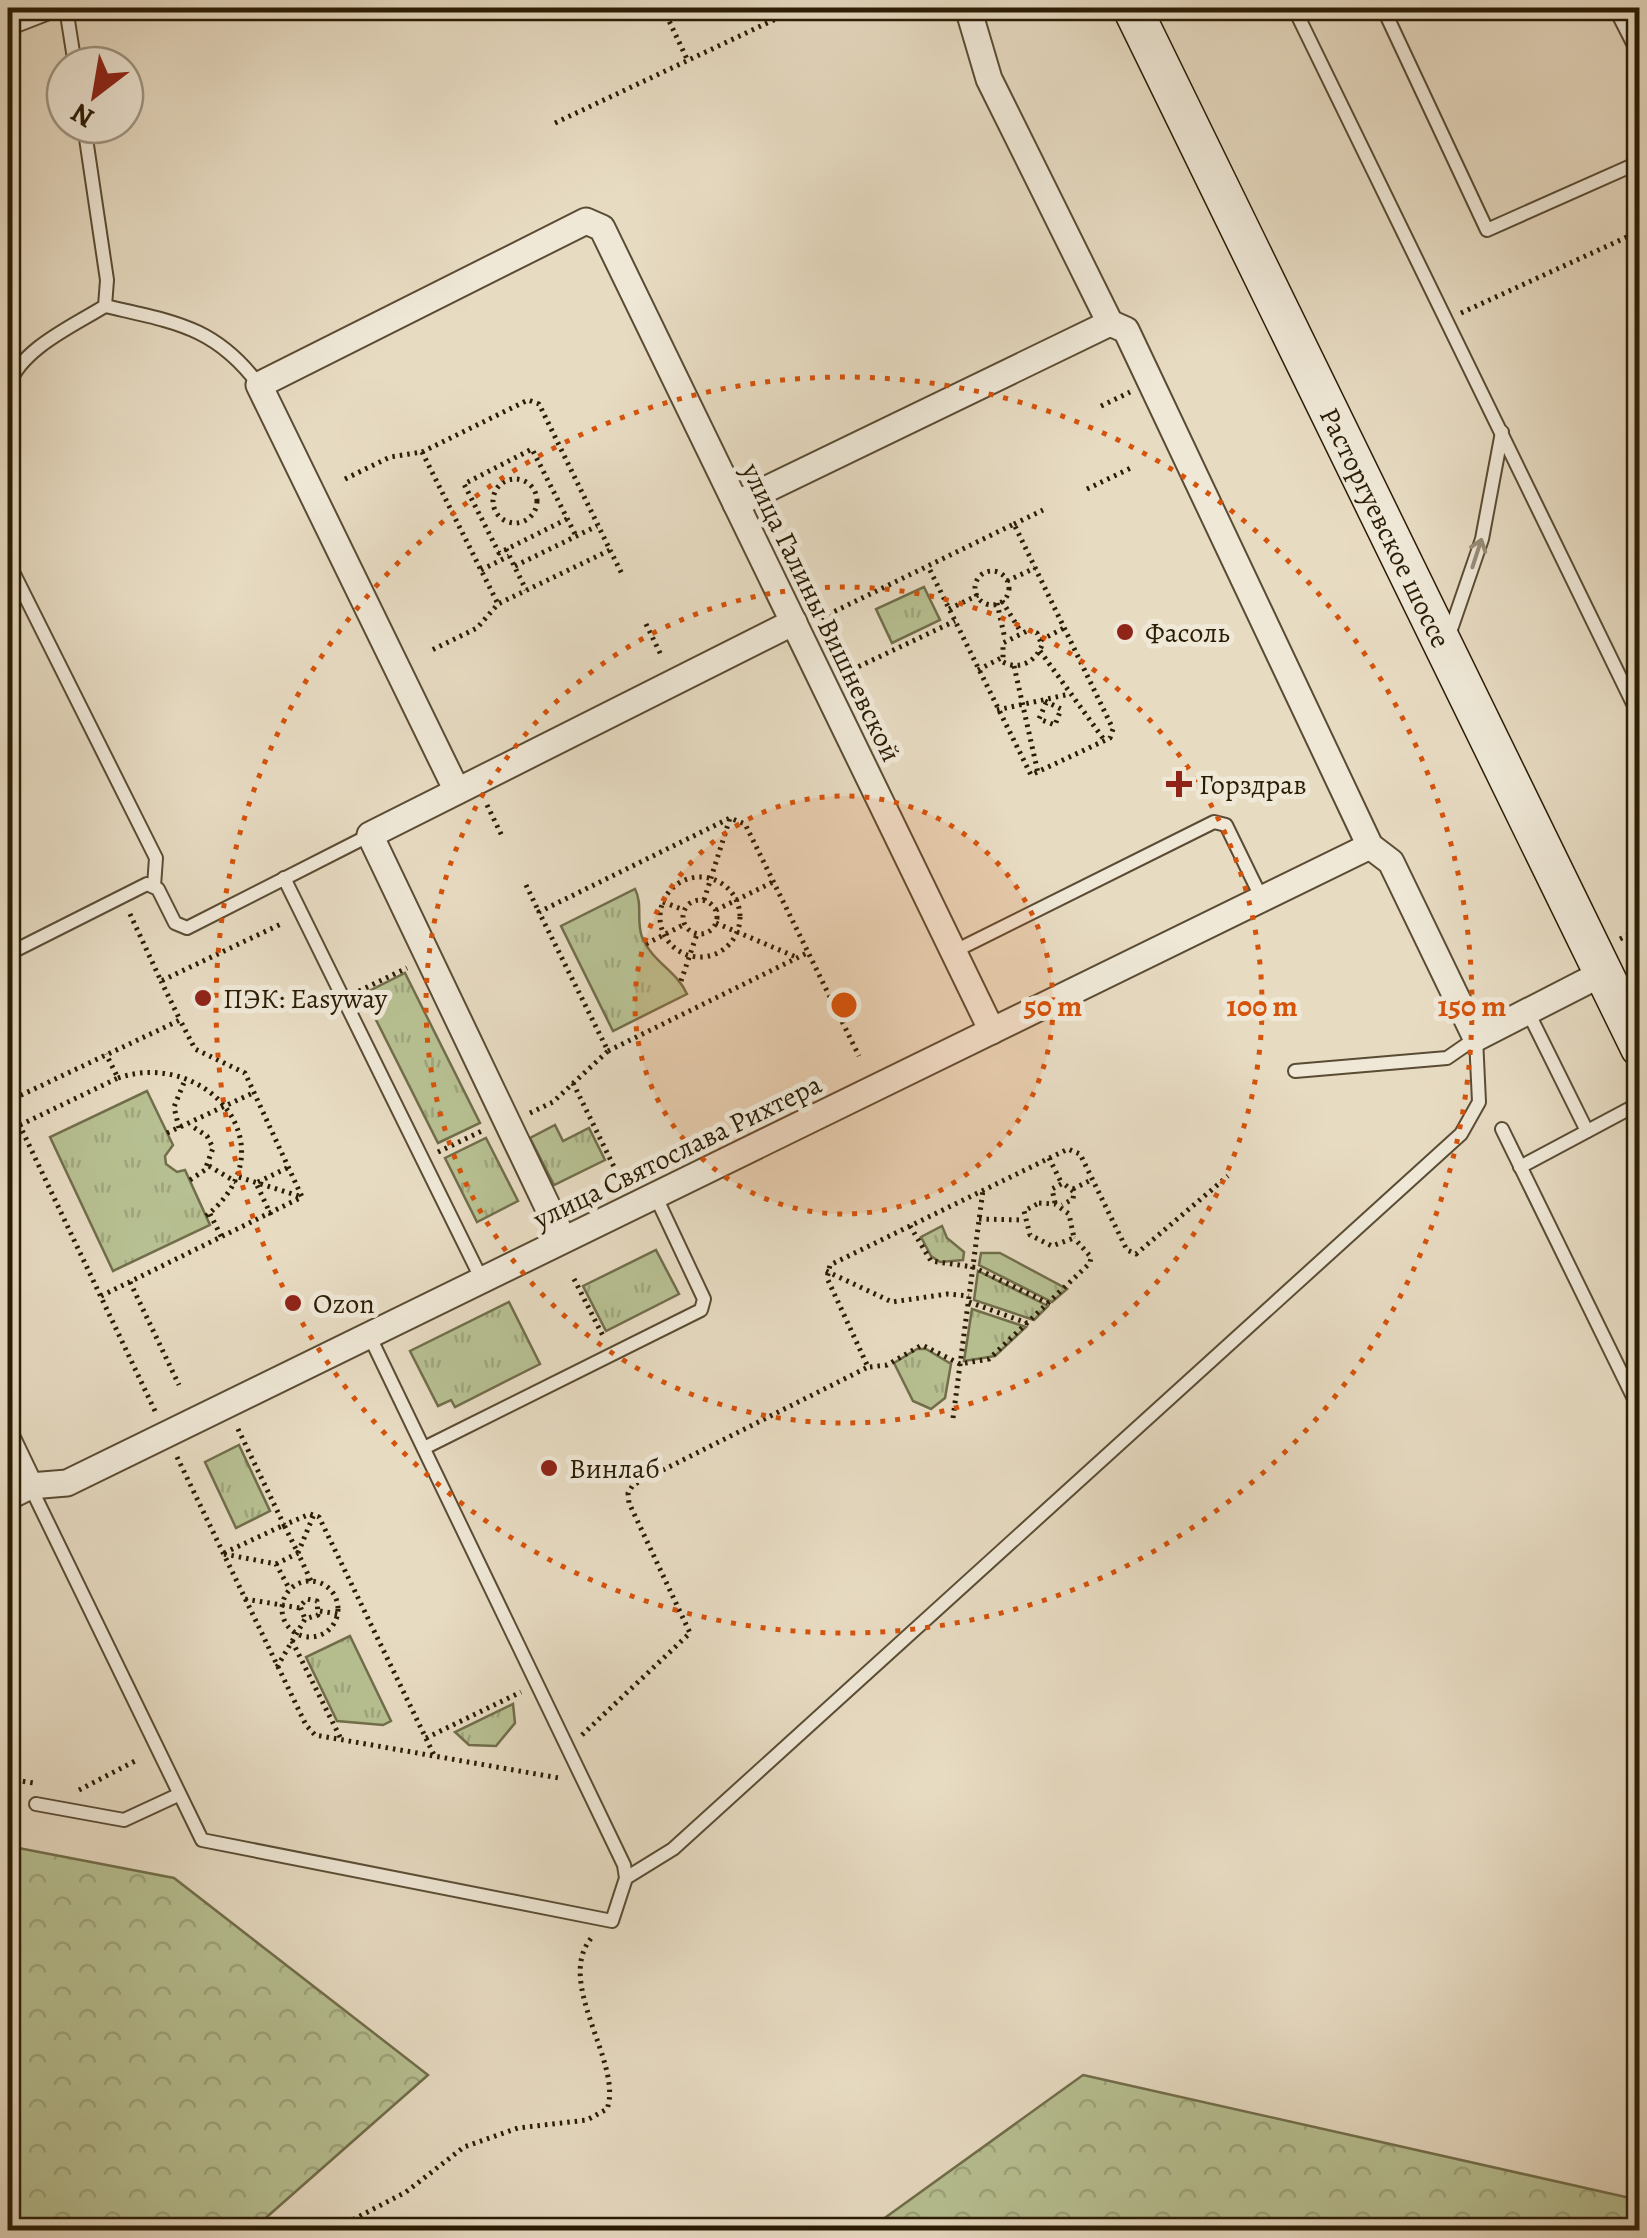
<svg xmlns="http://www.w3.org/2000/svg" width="1647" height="2238" font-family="Alegreya,serif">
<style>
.forest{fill:url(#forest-crowns);stroke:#716e4b;stroke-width:2.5}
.park{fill:url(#park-tufts);stroke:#716e4b;stroke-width:2.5}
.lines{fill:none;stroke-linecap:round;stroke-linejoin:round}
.lane-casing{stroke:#5a4c34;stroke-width:16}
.street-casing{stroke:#5a4c34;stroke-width:29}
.secondary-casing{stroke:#2b1c04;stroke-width:41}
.path{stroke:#2b1c04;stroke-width:5;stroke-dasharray:2.5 5;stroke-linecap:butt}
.lane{stroke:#efe8d7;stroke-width:12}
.street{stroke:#efe8d7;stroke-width:25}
.secondary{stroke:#efe8d7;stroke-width:38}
.oneway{stroke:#978c78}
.ring{fill:none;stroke:#d5530b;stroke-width:5;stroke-dasharray:5 10}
.poi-dot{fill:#8f2418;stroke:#efe8d7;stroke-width:4}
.labels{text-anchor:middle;stroke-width:10;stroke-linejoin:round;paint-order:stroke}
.street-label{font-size:28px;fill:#2b1c04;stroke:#efe8d7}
.poi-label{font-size:28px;fill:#2b1c04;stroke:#efe8d7;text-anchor:start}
.centre{fill:#d5530b;stroke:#efe8d7;stroke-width:5}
.ring-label{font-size:30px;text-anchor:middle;font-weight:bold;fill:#d5530b;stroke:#efe8d7;stroke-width:10;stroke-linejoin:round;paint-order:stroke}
</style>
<defs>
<pattern id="forest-crowns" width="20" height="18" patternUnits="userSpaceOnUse" patternTransform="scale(2.5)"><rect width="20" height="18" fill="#b7c092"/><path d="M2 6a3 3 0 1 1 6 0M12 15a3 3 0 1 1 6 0" fill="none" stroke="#9ea47c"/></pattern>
<pattern id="park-tufts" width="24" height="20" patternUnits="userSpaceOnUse" patternTransform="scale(2.5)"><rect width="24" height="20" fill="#b7c092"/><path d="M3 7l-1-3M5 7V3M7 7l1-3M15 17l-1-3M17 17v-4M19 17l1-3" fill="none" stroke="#9ea47c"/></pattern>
</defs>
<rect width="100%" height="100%" fill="#e7dbc2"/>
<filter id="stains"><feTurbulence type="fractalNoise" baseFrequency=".002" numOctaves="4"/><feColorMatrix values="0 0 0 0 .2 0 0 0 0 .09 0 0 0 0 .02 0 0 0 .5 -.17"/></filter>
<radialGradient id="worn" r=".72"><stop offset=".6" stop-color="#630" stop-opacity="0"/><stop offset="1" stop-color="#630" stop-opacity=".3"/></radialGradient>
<g class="forest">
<path d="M8,1846l166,32 254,197 -176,155h-244z"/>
<path d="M1083,2075l556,125v30h-771z"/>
</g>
<g class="park">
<path d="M924,587l16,33 -48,23 -16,-34z"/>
<path d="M635,889c8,15 1,32 7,48 10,25 34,33 45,57l-74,37 -52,-105z"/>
<path d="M405,973l75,150 -42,20 -75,-149z"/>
<path d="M147,1091l26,54 -8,11 1,8 11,8 8,-2 25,55 -97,46 -63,-134z"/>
<path d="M555,1125l8,16 26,-13 16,32 -51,25 -24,-47z"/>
<path d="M486,1138l32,63 -41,21 -32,-64z"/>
<path d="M942,1226l5,12 17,14 -1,8 -23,2 -9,-6 -10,-19z"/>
<path d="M656,1250l23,44 -73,37 -23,-45z"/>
<path d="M1000,1253l67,36 -15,13 -73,-37 2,-12z"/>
<path d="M978,1271l70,35 -14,14 -60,-20z"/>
<path d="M509,1302l31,62 -85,43 -4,-7 -13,6 -28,-55z"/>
<path d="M972,1309l54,18 -31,29 -31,5z"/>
<path d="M917,1349h9l25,15 -6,34 -14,11 -18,-8 -19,-38z"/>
<path d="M239,1445l31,66 -34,17 -31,-66z"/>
<path d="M350,1636l41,85 -8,4 -46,-4 -31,-64z"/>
<path d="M513,1704l2,19 -19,23 -27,-1 -14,-13z"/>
</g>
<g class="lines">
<g class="lane-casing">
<g id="lane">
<path d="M66,8l9,57"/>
<path d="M1294,8l346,710"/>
<path d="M1383,8l104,222 153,-68"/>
<path d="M1615,8l25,49"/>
<path d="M105,306c69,16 110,20 154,79"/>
<path d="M8,386c14,-38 65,-60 97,-80l2,-26 -23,-155"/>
<path d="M8,562l148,296 -2,28"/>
<path d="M1448,638l34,-99 20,-107"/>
<path d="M284,878l198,402"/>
<path d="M953,952l261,-130 12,3 36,74"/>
<path d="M8,954l139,-70 11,5 17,34 12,5 183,-93"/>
<path d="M1528,1012l59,119"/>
<path d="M1502,1129l138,282"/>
<path d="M1520,1167l120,-64"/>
<path d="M424,1448l277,-138 3,-11 -49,-104"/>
<path d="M30,1486l172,354 410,81 14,-43 -2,-13 -255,-530"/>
<path d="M36,1804l88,16 54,-25"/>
<path d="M626,1878l47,-29 788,-715 18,-32 -3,-64 -29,20 -152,13"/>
</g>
</g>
<g class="street-casing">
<g id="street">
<path d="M968,8l21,71 121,244"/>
<path d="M8,22l36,-14"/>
<path d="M736,504l374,-181 16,7 244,516 21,16 85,176 125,-64"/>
<path d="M457,791l-198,-406 327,-164 16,7 390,803"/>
<path d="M563,1239l-193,-404 424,-213"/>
<path d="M8,1440l22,46"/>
<path d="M8,1497l22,-11 37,-3 1303,-637"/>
</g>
</g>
<g class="secondary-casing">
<g id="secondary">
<path id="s1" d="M1132,8l508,1040"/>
</g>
</g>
<g class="path">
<path d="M663,8l24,51"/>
<path d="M555,123l244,-115"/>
<path d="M1461,313l179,-82"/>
<path d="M1101,406l29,-14"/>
<path d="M422,452l76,152"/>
<circle cx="515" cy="501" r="22"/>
<path d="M345,479l45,-22 32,-5 106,-52 11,4 71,146 -112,54 -21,24 -47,23"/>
<path d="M1087,489l44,-21"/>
<path d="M567,519l-68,34 -35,-69 68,-35 44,87"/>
<path d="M1014,524l29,-14"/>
<path d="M506,549l20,41"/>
<path d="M610,550l12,24"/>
<path d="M515,566l82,-40"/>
<path d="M481,570l28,-14"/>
<circle cx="992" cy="588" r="17"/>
<path d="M1007,581l28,-13"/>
<path d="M1002,601l19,31"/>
<path d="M997,603l8,36"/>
<path d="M949,609l29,-14"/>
<path d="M821,618l193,-94 99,205 -3,9 -79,37 -103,-209"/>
<path d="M646,624l15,31"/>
<path d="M1029,630l8,3 5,12c-6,16 -22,26 -39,17v-19z"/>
<path d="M1041,640l23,-12"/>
<path d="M1040,651l65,90"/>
<path d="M1014,666l24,107"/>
<path d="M978,670l23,-12"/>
<path d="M845,673l110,-52"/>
<path d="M1045,701l16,8 -6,16 -16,-6 7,-16"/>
<path d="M997,710l73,-16"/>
<path d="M1255,784l9,-4"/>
<path d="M487,805l15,31"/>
<circle cx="700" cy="917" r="40"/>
<path d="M526,885l13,27"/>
<circle cx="700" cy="917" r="17"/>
<path d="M704,900l26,-82"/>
<path d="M663,902l21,8"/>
<path d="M716,910l57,-28"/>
<path d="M130,914l31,67 122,-58"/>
<path d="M716,923l80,34"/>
<path d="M1620,939l20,-10"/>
<path d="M646,944l39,-20"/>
<path d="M681,981l16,-47"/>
<path d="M359,991l48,-23"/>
<path d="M608,1051l199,-98"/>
<path d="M118,1078c88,-30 174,69 88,138"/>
<path d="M573,1083l44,90"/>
<path d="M530,1113l23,-11 55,-51 -69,-139 191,-94 15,6 114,232"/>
<path d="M20,1125l98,-47 -12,-24"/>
<path d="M179,1128l-5,-21 11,-27"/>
<path d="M167,1133l88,-41"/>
<path d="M438,1152l44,-21"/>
<path d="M1049,1158l12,24"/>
<path d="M209,1166l27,16"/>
<path d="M239,1177l63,20"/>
<path d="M190,1180l15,-10 8,-22 -6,-12 -17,-11"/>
<path d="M1073,1189l20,-10"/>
<path d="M1039,1203l16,1 14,10 5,24 -22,8 -22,-11 -6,-24z"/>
<path d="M1055,1203l-3,-14 11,-6 11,9 -1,7 -11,6"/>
<path d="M210,1214l12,24"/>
<path d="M271,1215l-15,-32 33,-16"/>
<path d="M979,1219l45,1"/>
<path d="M910,1226l21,35 42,6 75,36"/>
<path d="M826,1271l66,31 55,-8 22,2"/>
<path d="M574,1279l30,59"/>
<path d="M130,1282l49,103"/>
<path d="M101,1296l201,-99 -57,-124 -50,-24 -15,-29"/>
<path d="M969,1302l58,21"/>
<path d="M870,1367l17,-2 35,-20 38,19 29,-5 101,-96 1,-6 -17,-19"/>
<path d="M155,1411l-144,-304 4,-9 165,-78 -19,-39"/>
<path d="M953,1418l30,-228"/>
<path d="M238,1429l46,96 26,-11 9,3 116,240"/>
<path d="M177,1457l129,268 9,10 244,43"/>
<path d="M224,1553l60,-28 14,28"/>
<path d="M298,1553l16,-39"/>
<path d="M224,1554l52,10 14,26"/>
<path d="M276,1564l22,-11 13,28"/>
<circle cx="310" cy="1609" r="28"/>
<path d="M245,1599l55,9"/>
<path d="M320,1611l18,3"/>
<path d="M292,1641l50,100"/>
<path d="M277,1667l28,-48 13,-4 -1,-14 -10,-2 -7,7 5,13"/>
<path d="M582,1735l108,-102 -61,-130 -1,-10 5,-8 235,-118 -41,-89 3,-13 238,-116 12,5 47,96 9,4 92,-78"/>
<path d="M426,1738l95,-46"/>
<path d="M8,1779l26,4"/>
<path d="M79,1790l60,-31"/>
<path d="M333,2230l73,-38 58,-45 54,-19 69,-8 20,-11c17,-46 -55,-128 -14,-173"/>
</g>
<use href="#lane" class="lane"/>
<use href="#street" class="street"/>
<use href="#secondary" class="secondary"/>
</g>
<defs><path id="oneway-shaft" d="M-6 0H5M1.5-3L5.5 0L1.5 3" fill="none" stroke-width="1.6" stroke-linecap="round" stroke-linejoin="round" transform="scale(2.5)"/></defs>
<use class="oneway" href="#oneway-shaft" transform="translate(1477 553) rotate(-72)"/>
<circle cx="844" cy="1005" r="209" fill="#d5530b" fill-opacity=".12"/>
<g class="ring">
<circle cx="844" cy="1005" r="209"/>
<circle cx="844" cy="1005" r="418"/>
<circle cx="844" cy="1005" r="628"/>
</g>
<g class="poi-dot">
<circle cx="1125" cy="632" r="10"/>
<path d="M1174 769h10v10h10v10h-10v10h-10v-10h-10v-10h10z"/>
<circle cx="203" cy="998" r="10"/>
<circle cx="293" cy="1303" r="10"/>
<circle cx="549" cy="1468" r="10"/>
</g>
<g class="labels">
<g class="street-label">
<text dy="10" stroke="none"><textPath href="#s1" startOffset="578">Расторгуевское шоссе</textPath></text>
<text transform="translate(822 612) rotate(64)" y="10">улица Галины Вишневской</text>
<text transform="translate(677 1151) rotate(-26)" y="10">улица Святослава Рихтера</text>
</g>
<g class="poi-label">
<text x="1145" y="642">Фасоль</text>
<text x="1199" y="794">Горздрав</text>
<text x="223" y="1008">ПЭК: Easyway</text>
<text x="313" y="1313">Ozon</text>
<text x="569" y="1478">Винлаб</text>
</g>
</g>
<circle cx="844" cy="1005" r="15" class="centre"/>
<g class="ring-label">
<text x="1053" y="1016">50 m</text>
<text x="1262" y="1016">100 m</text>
<text x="1472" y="1016">150 m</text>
</g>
<rect width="1647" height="2238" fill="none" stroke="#e7dbc2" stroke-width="40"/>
<rect x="10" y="10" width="1627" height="2218" fill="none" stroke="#2b1c04" stroke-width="5"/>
<rect x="20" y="20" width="1607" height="2198" fill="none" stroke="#2b1c04" stroke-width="2.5"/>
<g transform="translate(95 95) rotate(211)"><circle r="48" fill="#efe8d7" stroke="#a19683" stroke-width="2.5"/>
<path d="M0-8L18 38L0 25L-18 38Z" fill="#8f2418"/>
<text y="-15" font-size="28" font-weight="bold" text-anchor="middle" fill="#2b1c04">N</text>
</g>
<rect width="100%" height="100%" filter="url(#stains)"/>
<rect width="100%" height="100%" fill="url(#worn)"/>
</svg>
